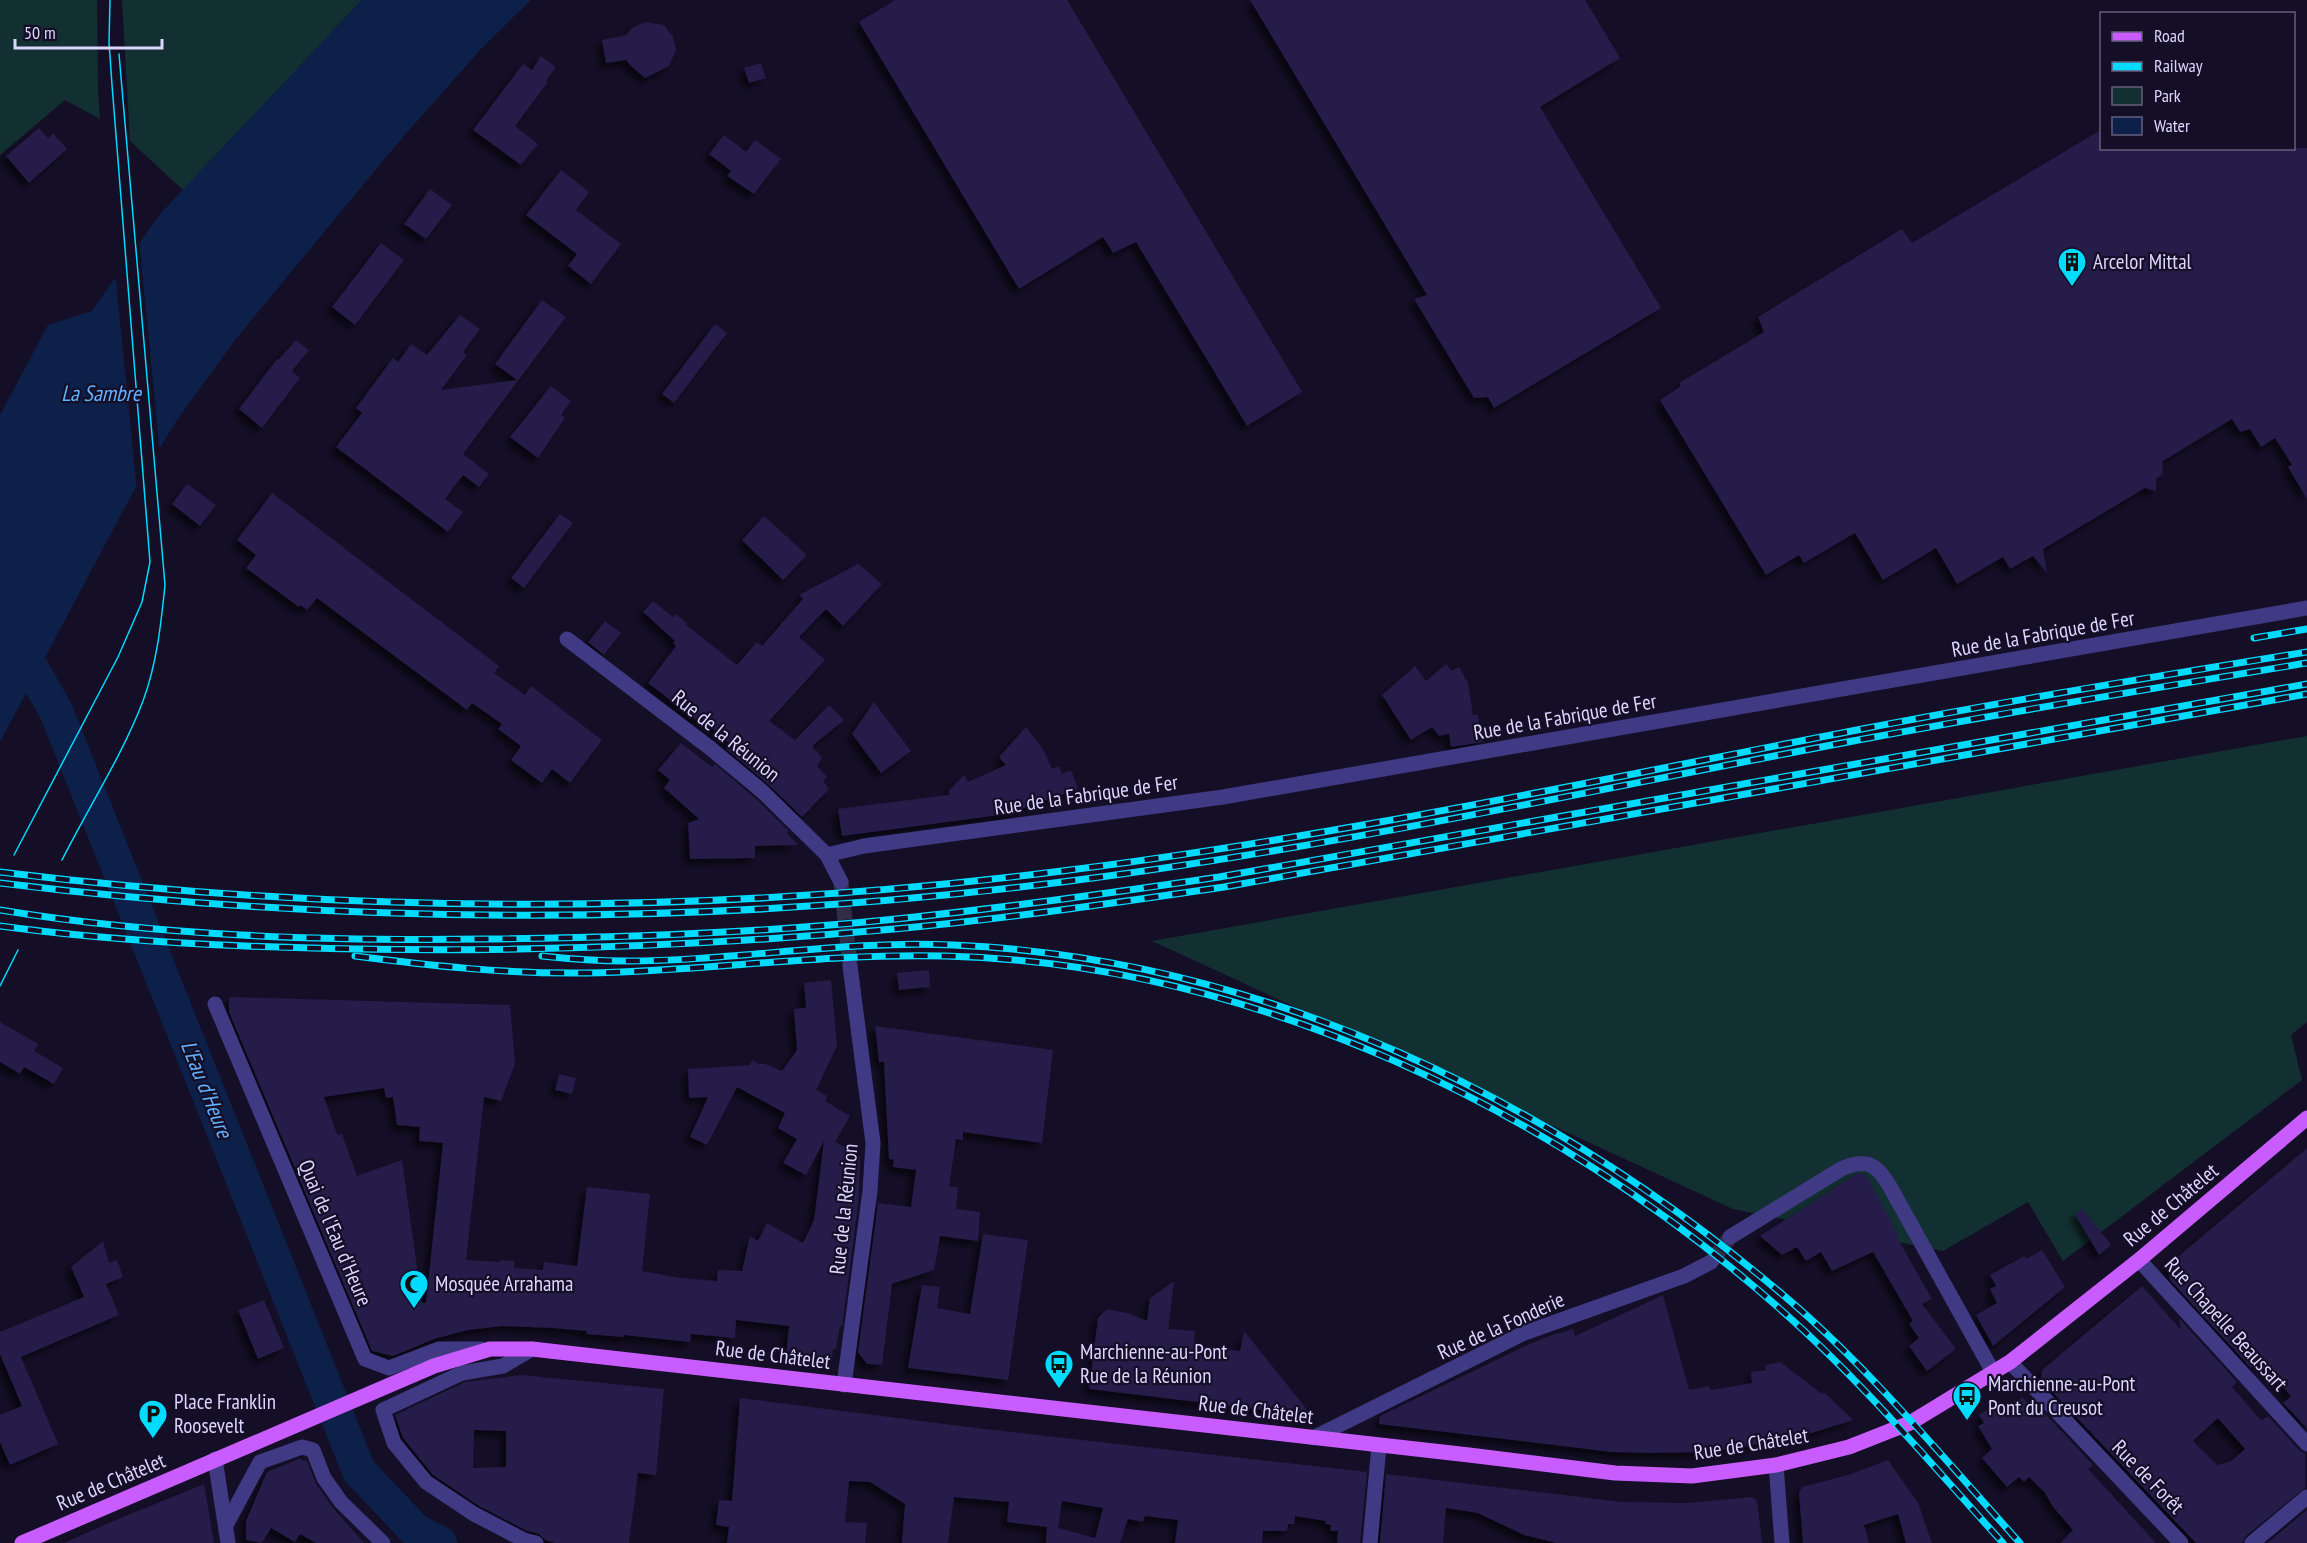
<svg xmlns="http://www.w3.org/2000/svg" width="2307" height="1543" font-family="'PT Sans Narrow',sans-serif">
<style>
.green{fill:#123031}
.water{fill:#0c2049}
.pier{fill:#140f27}
.lines{fill:none;stroke-linecap:round;stroke-linejoin:round}
.river{stroke:#0c2049;stroke-width:34}
.building{fill:#261b48;fill-rule:evenodd;filter:url(#shadow)}
.minor-tunnel{stroke:#322d47;stroke-width:15;stroke-dasharray:15 8;stroke-linecap:butt}
.minor{stroke:#403a85;stroke-width:15}
.major{stroke:#c95cff;stroke-width:15}
.tram{stroke:#01dbff;stroke-width:1.5}
.rail-casing{stroke:#01dbff;stroke-width:7}
.rail{stroke:#140f27;stroke-width:4.5;stroke-dasharray:14;stroke-linecap:butt}
.labels{text-anchor:middle;stroke-width:4.5;stroke-linejoin:round;paint-order:stroke}
.poi-label{font-size:21px;fill:#dbd5ff;stroke:#140f27;text-anchor:start}
.street-label{font-size:21px;fill:#dbd5ff;stroke:#140f27}
.water-label{font-size:22px;font-style:italic;fill:#63b0ff;stroke:#140f27}
</style>
<defs>
<filter id="shadow"><feDropShadow dx="-5.5" dy="5.5" stdDeviation="3" flood-color="#0009"/></filter>
</defs>
<rect width="100%" height="100%" fill="#140f27"/>
<g class="green">
<path d="M0,0h97l1,89 2,30 -35,-19 -65,55z"/>
<path d="M122,0h240l-179,190 -53,-49z"/>
<path d="M2307,736v286l-16,13 11,45 -239,181 -35,-59 -85,49 -210,-42 -581,-268z"/>
</g>
<path class="water" d="M362,0h169l-50,49 -85,96 -161,195 -60,83 -43,71 -132,248v-327l48,-90 44,-14 67,-96z"/>
<path class="pier" d="M139,239l21,215 -23,38 -22,-220z"/>
<g class="lines">
<path class="river" d="M0,613l56,98 303,760 56,59 25,13"/>
</g>
<g class="building">
<path d="M895,0h172l235,392 -55,34 -111,-184 -23,11 -10,-16 -84,52 -160,-267z"/>
<path d="M1250,0h335l35,58 -80,49 121,201 -167,100 -6,-11 -14,1 -60,-99 13,-4z"/>
<path d="M645,22l19,3 9,12 3,13 -7,16 -24,12 -14,-12 -5,-6 -20,3 -4,-23 24,-5 6,-7z"/>
<path d="M541,56l15,11 -10,14 2,1 -33,44 23,18 -17,21 -48,-35 50,-66 9,6z"/>
<path d="M761,63l5,15 -17,5 -5,-15z"/>
<path d="M39,128l9,10 5,-5 14,16 -38,34 -23,-27z"/>
<path d="M2102,129v19h205v351l-19,-32 4,-2 -17,-27 -14,9 -11,-18 -10,3 -8,-13 -69,42 -1,14 -6,4v12l-11,-3 -102,61 4,24 -14,-17 -23,13 -7,-12 -46,27 -21,-36 -53,32 -28,-47 -51,30 -5,-8 -33,20 -106,-175 21,-14 -2,-3 85,-51 -6,-15 144,-88 10,14z"/>
<path d="M724,135l22,17 9,-12 26,19 -27,35 -27,-18 4,-5 -22,-17z"/>
<path d="M561,170l28,22 -13,18 45,34 -30,40 -23,-18 9,-12 -51,-39z"/>
<path d="M430,189l22,16 -26,34 -22,-15z"/>
<path d="M381,243l23,17 -49,65 -23,-18z"/>
<path d="M542,300l24,17 -103,137 26,20 -10,13 -16,-12 -18,24 18,13 -15,20 -112,-85 26,-34 -6,-5 37,-50 5,4 13,-18 16,11 33,-40 20,14 -17,23 4,3 -26,35 76,-10 -22,-16z"/>
<path d="M715,324l12,9 -53,70 -12,-9z"/>
<path d="M296,340l13,10 -17,21 8,7 -38,50 -23,-19 38,-50 1,1z"/>
<path d="M551,386l20,15 -10,14 4,3 -27,40 -28,-21z"/>
<path d="M187,484l29,21 -16,21 -28,-22z"/>
<path d="M272,493l227,173 -5,7 31,22 6,-9 71,54 -32,43 -18,-14 -10,14 -31,-23 10,-14 -23,-17 4,-5 -30,-21 -5,7 -150,-112 -10,12 -7,-5 -1,2 -53,-39 10,-13 -19,-15z"/>
<path d="M560,514l13,9 -49,65 -13,-10z"/>
<path d="M764,516l43,39 -24,25 -41,-40z"/>
<path d="M858,564l24,20 -39,42 -17,-17 -27,28 26,23 -56,61 26,19 34,-35 15,15 -32,26 10,12 -5,8 10,11 -4,4 6,8 -27,28 -33,-32 -43,-36 4,-5 -28,-25 -3,3 -51,-39 28,-37 -3,-3 2,-2 -32,-29 10,-11 20,16 3,-3 11,9 -1,2 51,40 20,-23 5,4 41,-47 -4,-4z"/>
<path d="M605,621l16,12 -17,22 -16,-13z"/>
<path d="M1446,664l6,7 7,-4 9,16 5,32h5l5,27 -32,5 -2,-13 -10,2 -7,-9 -21,13 -29,-45 33,-29 11,15z"/>
<path d="M874,702l37,49 -30,22 -29,-39z"/>
<path d="M1026,727l18,24 8,18 7,-3 3,8 9,-4 7,19 -71,25 -165,22 -4,-27 111,-14v-5l15,-15 4,7 38,-17 -7,-8z"/>
<path d="M681,743l31,24 3,-3 41,35 33,32 -2,2 11,12 -43,1v12l-65,1 -2,-36 11,-4 -35,-31 6,-8 -12,-10z"/>
<path d="M929,970l1,17 -31,3 -2,-17z"/>
<path d="M831,980l6,66 -21,44 11,6 -2,5 25,15 -15,26 25,14 -1,41 -17,131 -2,-3 -4,24h-3l-1,11 -46,-5 3,-29 -53,-6 -1,18 -44,-4 -1,8 -66,-7v2l-38,-3 1,-3 -34,-3 -51,-2 -34,4 -34,9 -41,17 -21,-5 -143,-339v-15l281,8 5,59 -14,37 -17,-4 -18,163 34,2v-2l14,1v7l29,2 1,-8 33,4 10,-79 63,7 -8,77 38,7 37,3 1,-11 24,1 8,-35 8,5 9,-18 36,20 11,-23 10,-79 -18,34 -23,-12 14,-24 -19,-11 7,-15 -48,-26 -30,58 -17,-8 18,-40 -19,1 -1,-29 62,-4 2,-5 7,4h6l17,7 15,-21 -3,-41 12,-1 -2,-25zM384,1088l2,10 7,-1 4,28 23,2 -1,14 24,2 -17,160h-4l-20,-143 -45,16 -15,-42 -4,1 -2,-3 -12,-35z"/>
<path d="M0,1022l38,22 -4,7 29,17 -9,16 -30,-17 -4,7 -20,-12z"/>
<path d="M875,1026l178,24 -11,93 -79,-11v8l-7,-1 -7,48h9l-2,22 24,3 -2,29 -38,-5 -6,34 -42,14 -10,81 -15,-1 -9,-12 20,-149 33,4 5,-37 -23,-3 1,-7 -5,-1 -5,-97h-5z"/>
<path d="M559,1074l17,4 -4,16 -17,-4z"/>
<path d="M2307,1148v280l-24,-25 8,-7 -31,-36 -9,8 -81,-88 -3,-14z"/>
<path d="M1858,1173l8,2 32,59 -2,2 36,63 -10,5 34,45 -29,22 -18,-25 10,-8 -10,-14 4,-3 -40,-69 -41,19 -11,-19 -15,9 -9,-14 -15,8 -22,-19z"/>
<path d="M2083,1209l28,36 -12,10 -24,-41z"/>
<path d="M983,1234l45,6 -20,140 -100,-12 14,-83 18,2 -3,21 33,6z"/>
<path d="M103,1241l6,22 8,-3 6,17 -17,7 13,31 -98,42 37,87 -48,21 -10,-23v-27l22,-9 -22,-52v-22l84,-35 -13,-30z"/>
<path d="M2042,1250l23,37 -72,59 -17,-31 21,-12 -7,-14 6,-3 -6,-11 34,-19 2,3z"/>
<path d="M1174,1281l-6,48 27,2 -1,15 46,5 4,-20 68,85 -223,-27 9,-71 9,-9 20,4 20,8 3,-23z"/>
<path d="M2142,1286l39,44 -2,-12 58,64 -5,5 26,30 4,3 6,-4 32,35 5,2v35l-59,48 -4,7h-46l-155,-163 1,-10zM2218,1418l27,31 -15,13 -13,3 -24,-24z"/>
<path d="M1663,1295l26,95 19,-4 3,4 41,-7 -1,-11 15,-2 -1,-5 15,-3 42,32 2,-2 29,28 -57,18 -29,5 -62,9 -53,1 -40,-1 -233,-28 1,-8 143,-69 26,-11 24,-7 2,7z"/>
<path d="M264,1300l20,48 -26,11 -20,-49z"/>
<path d="M522,1375l142,14 -8,86 -18,-2 -9,70h-74l-10,-3 -6,-6 -12,-3 -48,-25 -46,-31 -30,-37 -8,-23 70,-33zM474,1430l32,1v36l-33,1z"/>
<path d="M2022,1397l16,17v-8l55,59 -5,4 68,74h-96l13,-13 -20,-23 -8,-14 -16,-16 -5,5 -5,-5 -12,10 -25,-29 10,-9 -14,-23 6,-3 -5,-8 16,-10 7,11z"/>
<path d="M740,1398l244,31 383,43 -7,71h-23l1,-12h-8l1,-6 -6,-1 1,-3 -31,-5 -1,8h-6l-1,7h-24l-1,12h-87l3,-23 -33,-4 -2,6 -15,-3 -8,24h-74l1,-16 -40,-5 2,-20 -55,-5 -6,46h-46l3,-39 -35,-22 -21,-1 -4,41 22,1 -2,20h-138l2,-16 -13,-2 3,-25 13,1zM1062,1501l41,7 -9,34 1,-4 -37,-10z"/>
<path d="M299,1459l8,2 9,23 17,24 31,35h-48l-16,-9 -5,8 -24,-14 -9,15 -16,-3v-19l21,-49z"/>
<path d="M1888,1460l30,43 14,40h-26l-8,-29 -34,11 5,18h-66l-4,-50 3,-6 46,-12z"/>
<path d="M1386,1474l235,28 67,1 64,-6 5,4 5,42h-205l-33,-8 -46,-22 -32,-5 -3,35h-63z"/>
<path d="M204,1484l10,59h-150l47,-21z"/>
<path d="M2307,1510v33h-40z"/>
</g>
<g class="lines">
<g class="minor-tunnel">
<path d="M841,882l9,84"/>
<path d="M1711,1262l19,-25"/>
</g>
<g class="minor">
<path d="M567,639l143,109 53,44 64,63 14,27"/>
<path d="M827,855l37,-9 359,-49 1084,-189"/>
<path d="M215,1004l150,355 24,9 50,-19h42"/>
<path d="M1730,1237l111,-68c24,-11 35,-6 48,16l104,187"/>
<path d="M2139,1260l168,184"/>
<path d="M532,1349l-29,17 -41,7 -79,37 11,33 32,39 48,32 50,26 12,3"/>
<path d="M2010,1362l171,181"/>
<path d="M844,1385l26,-194 3,-48 -23,-177"/>
<path d="M1313,1438l209,-104 162,-58 27,-14"/>
<path d="M215,1459l13,84"/>
<path d="M1776,1465l6,78"/>
<path d="M226,1525l34,-63 42,-15 11,3 11,28 17,24 42,41"/>
<path d="M1370,1543l9,-97"/>
<path d="M2252,1543l55,-46"/>
</g>
<path class="major" d="M22,1543l412,-177 56,-17h42l937,106 146,18 77,3 84,-11 73,-18 61,-24 100,-61 129,-102 168,-142"/>
<g class="tram">
<path d="M14,855l104,-198 24,-55 8,-40 -38,-477 -3,-43 1,-42"/>
<path d="M62,860c26,-52 60,-104 81,-159 14,-38 18,-77 22,-116l-46,-531"/>
<path d="M0,986l18,-36"/>
</g>
<g class="rail-casing">
<g id="rail">
<path d="M2254,638l53,-9"/>
<path d="M0,872c352,43 711,43 1062,-1 267,-33 531,-90 795,-141 150,-29 300,-54 450,-78"/>
<path d="M0,883c352,43 711,43 1062,-1 272,-34 538,-94 807,-144 145,-27 292,-51 438,-75"/>
<path d="M0,910c160,26 322,31 484,29 137,-1 275,-6 412,-20 108,-11 215,-26 323,-42l1088,-193"/>
<path d="M0,926c119,16 238,21 357,23 179,3 358,-4 537,-20 110,-10 220,-26 330,-42l1083,-193"/>
<path d="M355,956c77,10 153,18 231,17 120,-2 239,-20 359,-17 306,7 609,153 835,353 81,71 151,155 223,234"/>
<path d="M542,956c28,3 56,5 84,5 109,0 218,-21 327,-16 310,13 603,156 836,355 82,70 158,162 231,243"/>
</g>
</g>
<use href="#rail" class="rail"/>
</g>
<defs>
<g id="building-pin" transform="scale(1.5)"><path d="M0 17L-7.5 6A9.5 9.5 0 1 1 7.5 6Z" fill="#01dbff" stroke="#140f27"/><path d="M-4-6H4V6H1V3H-1V6H-4ZM-2.5-4.3h1.7v1.8h-1.7ZM.8-4.3h1.7v1.8H.8ZM-2.5-1h1.7V.8h-1.7ZM.8-1h1.7V.8H.8Z" fill="#111"/></g>
<g id="mosque-pin" transform="scale(1.5)"><path d="M0 17L-7.5 6A9.5 9.5 0 1 1 7.5 6Z" fill="#01dbff" stroke="#140f27"/><path d="M3.5-4.9A6 6 0 1 0 3.5 4.9A5 5 0 1 1 3.5-4.9Z" fill="#111"/></g>
<g id="bus-pin" transform="scale(1.5)"><path d="M0 17L-7.5 6A9.5 9.5 0 1 1 7.5 6Z" fill="#01dbff" stroke="#140f27"/><path d="M-5-6H5V4H4V6H2V4H-2V6H-4V4H-5ZM-3.5-4V0h7V-4ZM-3.5 1.2v1.5H-2V1.2ZM2 1.2v1.5H3.5V1.2Z" fill="#111"/></g>
<g id="parking-pin" transform="scale(1.5)"><path d="M0 17L-7.5 6A9.5 9.5 0 1 1 7.5 6Z" fill="#01dbff" stroke="#140f27"/><path d="M-3.5-5.5H1a3.5 3.5 0 0 1 0 7H-1V5.5H-3.5ZM-1-3.4V-.6H.8a1.4 1.4 0 0 0 0-2.8Z" fill="#111"/></g>
</defs>
<g fill-rule="evenodd">
<use href="#building-pin" x="2072" y="262"/>
<use href="#mosque-pin" x="414" y="1284"/>
<use href="#bus-pin" x="1059" y="1364"/>
<use href="#bus-pin" x="1967" y="1396"/>
<use href="#parking-pin" x="153" y="1414"/>
</g>
<g class="labels">
<g class="poi-label">
<text x="2093" y="269">Arcelor Mittal</text>
<text x="435" y="1291">Mosquée Arrahama</text>
<text x="1080" y="1359">Marchienne-au-Pont<tspan x="1080" dy="24">Rue de la Réunion</tspan></text>
<text x="1988" y="1391">Marchienne-au-Pont<tspan x="1988" dy="24">Pont du Creusot</tspan></text>
<text x="174" y="1409">Place Franklin<tspan x="174" dy="24">Roosevelt</tspan></text>
</g>
<g class="street-label">
<text transform="translate(2043 634) rotate(-10)" y="7">Rue de la Fabrique de Fer</text>
<text transform="translate(1565 717) rotate(-10)" y="7">Rue de la Fabrique de Fer</text>
<text transform="translate(726 736) rotate(39)" y="7">Rue de la Réunion</text>
<text transform="translate(1086 795) rotate(-8)" y="7">Rue de la Fabrique de Fer</text>
<text transform="translate(2171 1205) rotate(-40)" y="7">Rue de Châtelet</text>
<text transform="translate(844 1209) rotate(-84)" y="7">Rue de la Réunion</text>
<text transform="translate(335 1233) rotate(67)" y="7">Quai de l'Eau d'Heure</text>
<text transform="translate(2226 1324) rotate(48)" y="7">Rue Chapelle Beaussart</text>
<text transform="translate(1501 1326) rotate(-24)" y="7">Rue de la Fonderie</text>
<text transform="translate(773 1355) rotate(7)" y="7">Rue de Châtelet</text>
<text transform="translate(1256 1410) rotate(7)" y="7">Rue de Châtelet</text>
<text transform="translate(1751 1444) rotate(-9)" y="7">Rue de Châtelet</text>
<text transform="translate(2148 1477) rotate(46)" y="7">Rue de Forêt</text>
<text transform="translate(111 1482) rotate(-23)" y="7">Rue de Châtelet</text>
</g>
<g class="water-label">
<text x="101" y="401">La Sambre</text>
<text transform="translate(207 1089) rotate(68)" y="8">L'Eau d'Heure</text>
</g>
</g>
<rect x="2100" y="12" width="195" height="138" fill="#140f27" stroke="#645e7d" stroke-width="1.5"/>
<rect x="2112" y="32" width="30" height="9" fill="#c95cff" stroke="#645e7d" stroke-width="1.5"/>
<text x="2154" y="42" font-size="18" fill="#dbd5ff">Road</text>
<rect x="2112" y="62" width="30" height="9" fill="#01dbff" stroke="#645e7d" stroke-width="1.5"/>
<text x="2154" y="72" font-size="18" fill="#dbd5ff">Railway</text>
<rect x="2112" y="87" width="30" height="18" fill="#123031" stroke="#645e7d" stroke-width="1.5"/>
<text x="2154" y="102" font-size="18" fill="#dbd5ff">Park</text>
<rect x="2112" y="117" width="30" height="18" fill="#0c2049" stroke="#645e7d" stroke-width="1.5"/>
<text x="2154" y="132" font-size="18" fill="#dbd5ff">Water</text>
<path d="M15 39v9h147v-9" fill="none" stroke="#dbd5ff" stroke-width="3"/>
<text x="24" y="39" font-size="18" fill="#dbd5ff" stroke="#140f27" stroke-width="4.5" paint-order="stroke">50 m</text>
</svg>
